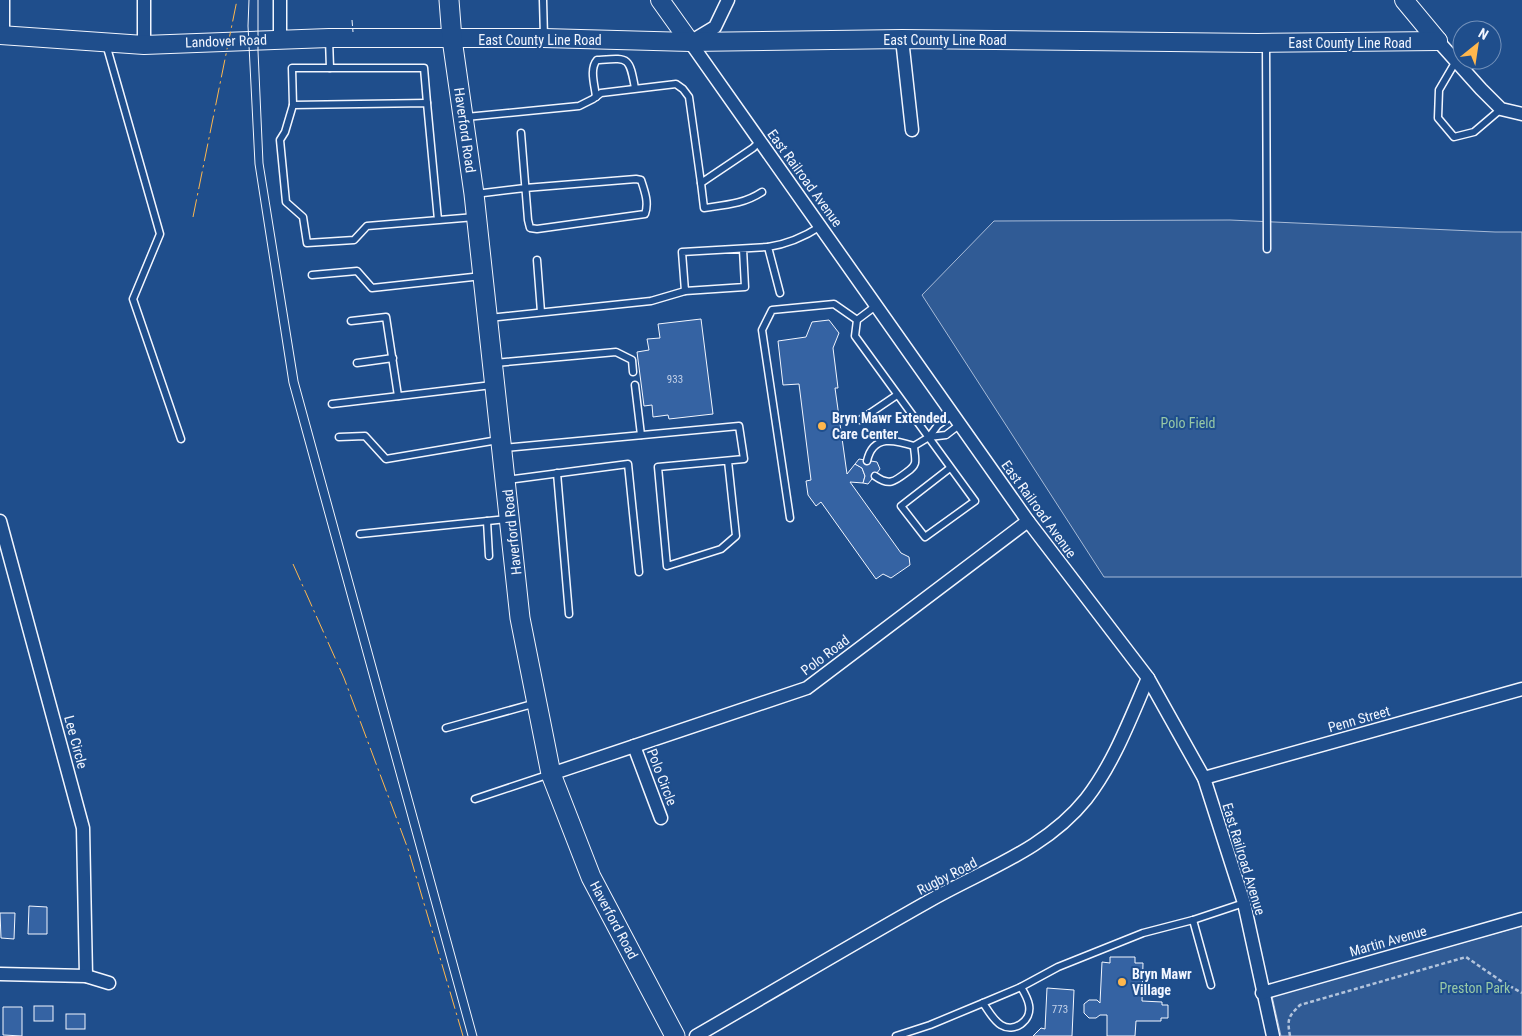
<svg xmlns="http://www.w3.org/2000/svg" width="1522" height="1036" font-family="'Roboto Condensed',sans-serif">
<style>
.built{fill:#305b95;stroke:#a8bbd7}
.building{fill:#3563a3;stroke:#f2f6ff}
.lines{fill:none;stroke-linecap:round;stroke-linejoin:round}
.lane-casing{stroke:#f2f6ff;stroke-width:9}
.street-casing{stroke:#f2f6ff;stroke-width:15}
.secondary-casing{stroke:#f2f6ff;stroke-width:20}
.primary-casing{stroke:#f2f6ff;stroke-width:21}
.path{stroke:#b3c4dc;stroke-width:2.5;stroke-dasharray:4 2.5;stroke-linecap:butt}
.lane{stroke:#1f4e8c;stroke-width:6}
.street{stroke:#1f4e8c;stroke-width:12}
.secondary{stroke:#1f4e8c;stroke-width:18}
.primary{stroke:#1f4e8c;stroke-width:19}
.tram{stroke:#f2f6ff;stroke-width:1}
.fence{stroke:#f2f6ff;stroke-width:1;stroke-dasharray:6 2.5;stroke-linecap:butt}
.power{stroke:#ffb74d;stroke-width:1;stroke-dasharray:18 4 2.5 4;stroke-linecap:butt}
.poi-dot{fill:#ffb74d;stroke:#1f4e8c;stroke-width:2}
.labels{text-anchor:middle;stroke-width:4;stroke-linejoin:round;paint-order:stroke}
.number-label{font-size:11px;fill:#c3d1e8}
.street-label{font-size:14px;fill:#f2f6ff;stroke:#1f4e8c}
.poi-label{font-size:14px;font-weight:bold;fill:#f2f6ff;stroke:#1f4e8c;text-anchor:start}
.park-label{font-size:14px;fill:#97c8a6;stroke:#1f4e8c}
</style>
<rect width="100%" height="100%" fill="#1f4e8c"/>
<g class="built">
<path d="M1230,220l265,12h27v345h-418l-182,-282 72,-74z"/>
<path d="M1522,926v110h-241l-9,-40z"/>
</g>
<g class="building">
<path d="M701,319l12,95 -44,5 -1,-4 -15,2 -1,-12 -8,1 -7,-54 12,-2 -2,-11 13,-1 -2,-14z"/>
<path d="M829,320l10,13 -6,15 5,40h-3l12,86 8,-10 7,4 3,8 -2,7 -13,-1 51,71 8,4 1,8 -19,13 -8,-4 -7,5 -55,-77 -5,4 -8,-11 -2,-14 5,-1 -12,-96 -16,1 -5,-44 28,-4 6,-15z"/>
<path d="M859,459l18,3 3,7 -12,15 -5,-1 2,-7 -3,-8 -7,-4z"/>
<path d="M29,906l18,1v27h-19z"/>
<path d="M0,913h15l-1,26 -13,-1z"/>
<path d="M1110,957h25v6h8l-1,38 20,1v3h6v13h-7v3h-25l-1,15h-28v-21h-7l-4,3h-7l-5,-5v-9l5,-4h8l3,3 2,-41 8,1z"/>
<path d="M1047,988l27,2 -2,46h-39l8,-8 4,1z"/>
<rect x="34" y="1006" width="19" height="15"/>
<path d="M3,1007h19v29l-19,-1z"/>
<rect x="66" y="1014" width="19" height="15"/>
</g>
<g class="lines">
<g class="lane-casing">
<g id="lane">
<path d="M543,0l1,37"/>
<path d="M329,39l1,29"/>
<path d="M106,44l54,190 -27,65 48,140"/>
<path d="M1266,45l1,204"/>
<path d="M1456,61l-17,29 -1,28 16,19 20,-5 27,-23"/>
<path d="M596,97c-1,-11 -7,-28 1,-37 32,-2 32,-4 38,28"/>
<path d="M293,105l-1,-37h132l3,35"/>
<path d="M466,117l113,-11 14,-7 8,-6 75,-9 7,5 6,8 12,86 52,-35 7,-7"/>
<path d="M701,183l3,25c21,-3 40,-4 58,-16"/>
<path d="M475,194l50,-6 111,-9 5,1c4,12 8,23 4,34l-108,15 -7,-1 -2,-8 -7,-87"/>
<path d="M438,220l-11,-117 -134,2 -8,27 -5,8 6,62 17,15 4,26 47,-3 13,-14 108,-9"/>
<path d="M743,249l2,38 -60,4 -3,-39 86,-5"/>
<path d="M537,260l4,52"/>
<path d="M312,275l45,-4 15,17 110,-12"/>
<path d="M780,293l-12,-46c20,-3 36,-10 53,-21"/>
<path d="M877,305l-20,15 -2,16 120,165 -50,36 -24,-31 49,-38"/>
<path d="M489,318l162,-17 34,-10"/>
<path d="M351,321l35,-4 12,79"/>
<path d="M357,363l36,-5"/>
<path d="M495,363l121,-11 16,8 1,12"/>
<path d="M635,385l6,50"/>
<path d="M332,404l160,-19"/>
<path d="M860,420l37,-25"/>
<path d="M339,437l26,-1 21,23 112,-19"/>
<path d="M929,437l17,-2 13,-10"/>
<path d="M504,448l235,-22 5,33 -86,8 9,99 54,-17 15,-13 -8,-75"/>
<path d="M867,461c6,-27 28,-21 47,-15l15,-9 9,-12 14,-10"/>
<path d="M557,473l12,141"/>
<path d="M875,476c14,10 19,6 32,-4 3,-2 7,-6 8,-9 1,-5 -1,-12 -1,-17"/>
<path d="M507,480l121,-16 11,108"/>
<path d="M790,518l-28,-188 10,-20 62,-6 23,16"/>
<path d="M487,521l2,35"/>
<path d="M360,534l147,-15"/>
<path d="M446,728l90,-25"/>
<path d="M475,799l75,-25"/>
<path d="M1193,920l18,65"/>
<path d="M983,1003c5,7 10,17 18,22 13,8 31,-4 28,-20 -1,-6 -5,-13 -8,-18"/>
<path d="M896,1036l34,-11 53,-22 38,-16 37,-20 85,-34 50,-13 51,-17"/>
</g>
</g>
<g class="street-casing">
<g id="street">
<path d="M280,0v39"/>
<path d="M728,0l-13,27 -25,15 338,479 120,157 56,100 40,125 29,133"/>
<path d="M3,35v-35"/>
<path d="M902,39l10,91"/>
<path d="M1438,41l43,48 20,20 21,5"/>
<path d="M144,45v-45"/>
<path d="M0,521l83,307 3,148"/>
<path d="M634,746l27,72"/>
<path d="M551,774l256,-86 221,-167"/>
<path d="M1204,778l318,-89"/>
<path d="M0,974l86,2 23,7"/>
<path d="M1262,993l260,-74"/>
<path d="M696,1036c78,-45 155,-91 233,-135 54,-31 116,-51 157,-102 28,-36 44,-80 62,-121"/>
</g>
</g>
<g class="secondary-casing">
<g id="secondary">
<path d="M660,0l30,42"/>
<path d="M1404,0l34,41"/>
<path d="M0,35l144,10 185,-7h215l146,4 212,-3 356,4 180,-2"/>
</g>
</g>
<g class="primary-casing">
<path id="primary" d="M449,0l3,39 22,155 46,424 31,156 40,103 84,159"/>
</g>
<path class="path" d="M1290,1036c-3,-17 -2,-19 10,-31l166,-48 35,24 21,12"/>
<use href="#lane" class="lane"/>
<use href="#street" class="street"/>
<use href="#secondary" class="secondary"/>
<use href="#primary" class="primary"/>
<g class="tram">
<path d="M249,0l-1,26 7,138 34,219 179,653"/>
<path d="M258,0v51l5,112 35,218 179,655"/>
</g>
<path class="fence" d="M352,20l1,12"/>
<g class="power">
<path d="M193,217l44,-217"/>
<path d="M293,564l51,114 64,171 55,187"/>
</g>
</g>
<g class="poi-dot">
<circle cx="822" cy="426" r="5"/>
<circle cx="1122" cy="982" r="5"/>
</g>
<g class="labels">
<g class="number-label">
<text x="675" y="383">933</text>
<text x="1060" y="1013">773</text>
</g>
<g class="street-label">
<text x="540" y="45">East County Line Road</text>
<text x="945" y="45">East County Line Road</text>
<text transform="translate(226 41) rotate(-2)" y="5">Landover Road</text>
<text x="1350" y="48">East County Line Road</text>
<text transform="translate(465 130) rotate(82)" y="5">Haverford Road</text>
<text transform="translate(805 178) rotate(54)" y="5">East Railroad Avenue</text>
<text transform="translate(1039 509) rotate(54)" y="5">East Railroad Avenue</text>
<text transform="translate(512 532) rotate(-96)" y="5">Haverford Road</text>
<text transform="translate(825 655) rotate(-37)" y="5">Polo Road</text>
<text transform="translate(1359 719) rotate(-16)" y="5">Penn Street</text>
<text transform="translate(76 742) rotate(75)" y="5">Lee Circle</text>
<text transform="translate(662 777) rotate(69)" y="5">Polo Circle</text>
<text transform="translate(1244 859) rotate(73)" y="5">East Railroad Avenue</text>
<text transform="translate(947 876) rotate(-27)" y="5">Rugby Road</text>
<text transform="translate(614 920) rotate(62)" y="5">Haverford Road</text>
<text transform="translate(1388 941) rotate(-16)" y="5">Martin Avenue</text>
</g>
<g class="poi-label">
<text x="832" y="423">Bryn Mawr Extended<tspan x="832" dy="16">Care Center</tspan></text>
<text x="1132" y="979">Bryn Mawr<tspan x="1132" dy="16">Village</tspan></text>
</g>
<g class="park-label">
<text x="1188" y="428">Polo Field</text>
<text x="1475" y="993">Preston Park</text>
</g>
</g>
<g transform="translate(1477 45) rotate(30)"><circle r="24" fill="#1f4e8c" stroke="#7391ba"/>
<path d="M0-4L9 19L0 12L-9 19Z" fill="#ffb74d"/>
<text y="-8" font-size="14" font-weight="bold" text-anchor="middle" fill="#f2f6ff">N</text>
</g>
</svg>
